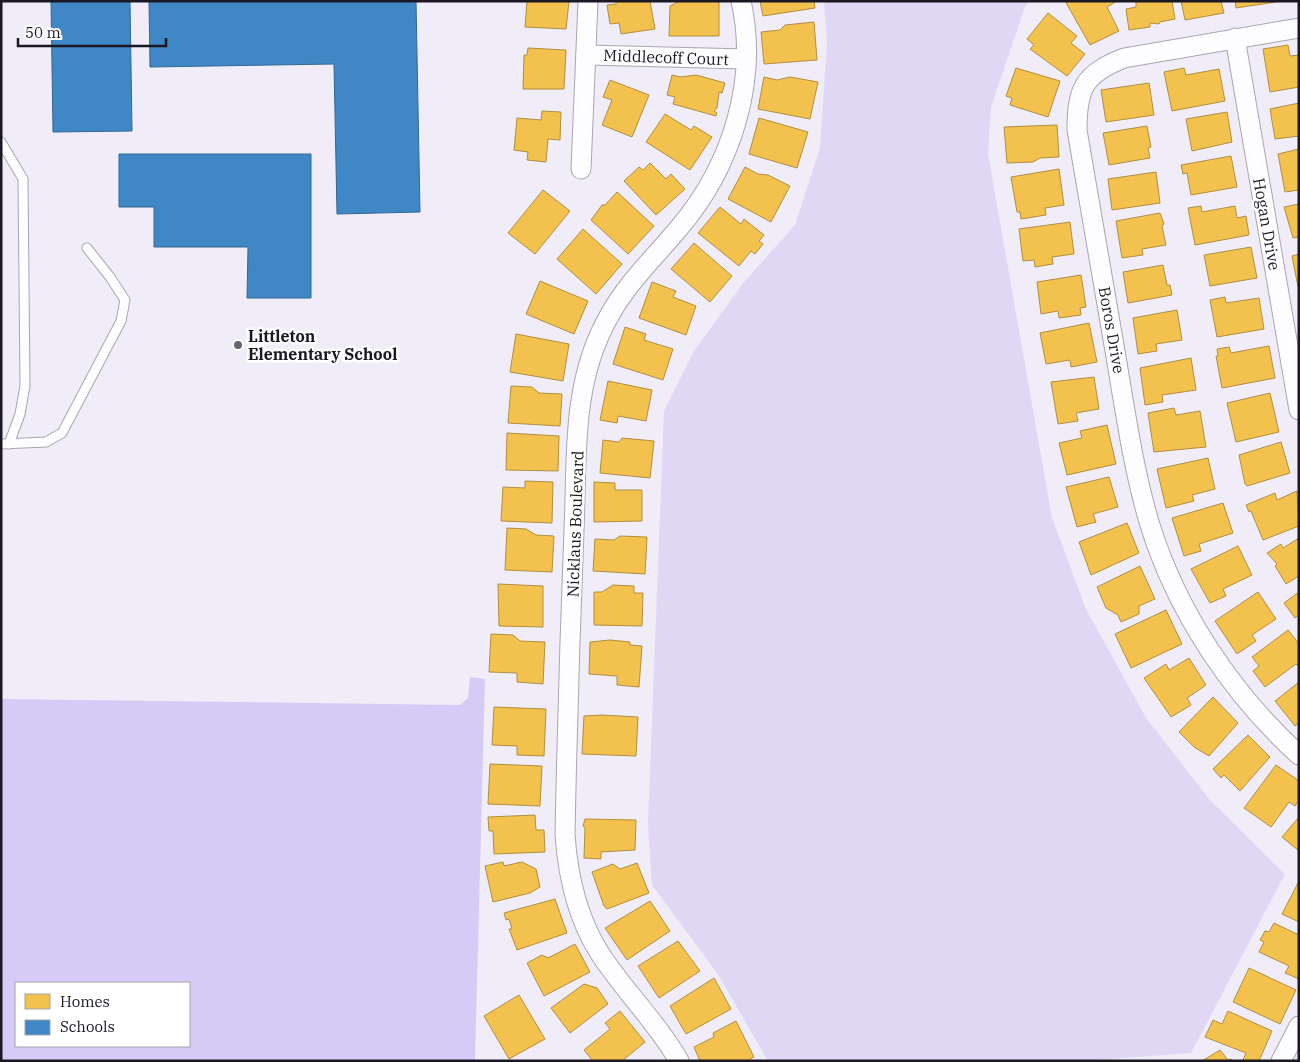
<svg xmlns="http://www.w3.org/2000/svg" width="1300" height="1062" font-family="'IBM Plex Serif',serif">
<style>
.green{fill:#ded8f4}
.forest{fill:#d6cbf6;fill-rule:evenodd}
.homes{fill:#f2c14e;stroke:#b28e41}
.schools{fill:#3f88c5;stroke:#346694}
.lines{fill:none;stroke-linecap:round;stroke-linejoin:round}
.lane-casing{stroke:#a9a6b0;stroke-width:11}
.street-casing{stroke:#a9a6b0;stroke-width:21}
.lane{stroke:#fdfcfe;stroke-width:9}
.street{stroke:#fdfcfe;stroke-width:19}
.poi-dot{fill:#66636e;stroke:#fff;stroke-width:2}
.labels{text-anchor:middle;stroke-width:5;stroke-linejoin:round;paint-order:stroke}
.street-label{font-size:16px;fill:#1b1823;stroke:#fff}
.poi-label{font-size:16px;font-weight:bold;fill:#1b1823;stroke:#fff;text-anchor:start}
</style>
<rect width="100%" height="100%" fill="#f0edf8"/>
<path class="green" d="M824,1h205l-4,6 -34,100 -3,47 64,364 34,91 60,109 64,82 75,74 -94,179 -108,8h-315l-51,-88 -65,-88 -4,-61 16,-413 30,-60 50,-69 51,-57 25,-77 7,-105z"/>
<path class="forest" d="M470,677l15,2 -10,382h-474v-362l459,6 8,-7zM16,983h173v63h-173z"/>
<g class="homes">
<path d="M527,1h42l-3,28 -41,-2z"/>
<path d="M616,1h34l5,28 -34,5 -2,-11 -9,1 -3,-19 9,-1z"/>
<path d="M680,1h39v35h-50l1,-30z"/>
<path d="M760,1h54l1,7 -52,8z"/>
<path d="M1065,1h52l-10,6 12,24 -29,14z"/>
<path d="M1136,1h36l3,18 -15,3 -1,2 -9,-1v4l-21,3 -3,-21 10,-2z"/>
<path d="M1181,1h40l3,12 -39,7z"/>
<path d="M1235,1h41v1l-40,6z"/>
<path d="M1048,13l29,23 -6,7 14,11 -18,22 -37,-27 4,-4 -7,-6z"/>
<path d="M814,22l3,38 -53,4 -3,-32 19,-2 5,-5z"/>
<path d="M1288,45l2,11 9,-1v32l-29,5 -7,-43z"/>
<path d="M528,48l38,2 -2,39h-41l1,-34h3z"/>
<path d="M1016,68l44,13 -12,36 -38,-12 2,-7 -6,-2z"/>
<path d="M1184,68l2,7 33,-6 6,32 -53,10 -8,-39z"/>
<path d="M672,75l8,2 16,-2 29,8 -3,10 -3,-1 -2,16 -3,3 3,2 -1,3 -43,-12 2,-7 -8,-2z"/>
<path d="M764,77l13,3 13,-3 28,5 -8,37 -52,-10z"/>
<path d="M610,80l39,15 -17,42 -30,-12 10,-25 -9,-3z"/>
<path d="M1149,83l5,32 -48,7 -5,-32z"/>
<path d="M1299,103v33l-24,3 -5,-30z"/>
<path d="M542,111l19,1 -1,28 -12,-1 -2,23 -19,-2 1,-8 -14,-2 3,-32 24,2z"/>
<path d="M1227,112l5,30 -40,9 -6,-32z"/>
<path d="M665,114l26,16 3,-4 18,11 -22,33 -44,-28z"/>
<path d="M759,118l49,14 -11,36 -48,-14z"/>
<path d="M1057,125l2,32 -19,1 -7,4 -26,1 -3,-36z"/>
<path d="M1147,126l4,21 -3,1 2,10 -41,7 -6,-32z"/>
<path d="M1299,149v41l-14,2 -7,-38z"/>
<path d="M1231,156l6,31 -46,8 -4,-22 -4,1 -2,-9z"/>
<path d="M650,163l16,16 5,-5 14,15 -29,26 -32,-34 15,-14 4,3z"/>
<path d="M745,167l13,7 10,1 22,11 -19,36 -43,-23z"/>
<path d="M1059,169l5,36 -19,3 1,7 -25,4 -1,-7h-3l-6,-35z"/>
<path d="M1156,172l4,31 -48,7 -4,-31z"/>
<path d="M543,190l27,21 -35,43 -27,-21z"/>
<path d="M617,192l37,34 -26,28 -37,-34 11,-15h3z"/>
<path d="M1299,204v33l-6,1 -9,-31z"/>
<path d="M1201,206l1,6 33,-6 2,12 9,-2 3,19 -54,10 -7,-37z"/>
<path d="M720,207l21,17 3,-5 20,16 -5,6 4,3 -8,10 -4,-3 -12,15 -41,-33z"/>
<path d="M1160,213l4,11 -2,2 4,19 -24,4 1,6 -21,3 -6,-37z"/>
<path d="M1070,222l4,32 -22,3 1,7 -18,3 -1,-7 -11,1 -4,-32z"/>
<path d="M583,229l39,35 -26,30 -39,-35z"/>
<path d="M694,243l38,33 -22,26 -39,-33z"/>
<path d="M1251,247l6,31 -47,8 -6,-31z"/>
<path d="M1299,254v33h-1l-6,-31z"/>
<path d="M1163,265l4,20h3l2,10 -44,8 -5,-31z"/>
<path d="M1081,275l5,32 -6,1 1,7 -22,3 -1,-7 -17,3 -4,-32z"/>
<path d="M540,281l48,20 -14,33 -48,-20z"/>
<path d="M652,282l24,9 -3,6 23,9 -10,29 -47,-17z"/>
<path d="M1225,297l1,6 33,-5 5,31 -47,8 -7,-37z"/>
<path d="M1177,310l5,30 -26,4 1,7 -19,3 -5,-36z"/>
<path d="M1089,323l8,39 -26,5 -1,-7 -24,4 -6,-31z"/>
<path d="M625,327l21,7 -2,6 29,9 -10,31 -50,-16z"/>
<path d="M516,334l53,10 -6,37 -53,-9z"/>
<path d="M1269,346l6,32 -53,10 -6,-32h2l-1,-7 12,-2 2,6z"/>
<path d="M1191,358l5,32 -34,5 1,7 -18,3 -5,-37z"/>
<path d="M1094,377l5,32 -23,4 2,8 -20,3 -7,-42z"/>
<path d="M608,381l44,9 -6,31 -28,-5 -1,7 -17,-3z"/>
<path d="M511,386l21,1 7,6 23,1 -2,32 -52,-3z"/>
<path d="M1270,393l9,39 -43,10 -9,-39z"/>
<path d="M1174,408l2,7 24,-4 6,36 -52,5 -6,-39z"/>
<path d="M1107,425l9,39 -49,11 -8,-32 23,-5 -2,-7z"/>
<path d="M507,433l52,3 -1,35 -52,-1z"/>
<path d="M622,438l32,3 -4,37 -50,-5 3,-33 16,2z"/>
<path d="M1281,442l9,31 -43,13 -2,-2 -6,-29z"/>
<path d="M1208,458l7,31 -23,6 2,6 -28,7 -9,-39z"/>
<path d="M1109,477l9,30 -25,7 3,8 -19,5 -11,-40z"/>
<path d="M525,481l28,1 -1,41 -51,-2 2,-34 22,1z"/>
<path d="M594,482l21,1v7h27v31l-48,1z"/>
<path d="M1297,491l2,35 -36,14 -12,-29 -2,1 -3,-7 29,-12 2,7z"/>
<path d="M1223,503l10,30 -34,11 2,7 -17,5 -12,-38z"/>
<path d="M1127,523l12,30 -48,22 -12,-33z"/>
<path d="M507,528l19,1 10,6 18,1 -2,36 -47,-2z"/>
<path d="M620,536l27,1 -2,37 -52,-3 2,-32 19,1z"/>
<path d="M1299,538v38l-13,8 -11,-18 2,-2 -10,-11 14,-9 2,4z"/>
<path d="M1238,546l14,29 -29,14 3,7 -16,7 -19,-34z"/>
<path d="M1140,566l15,33 -16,7v8l-18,8 -3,-7 -12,-7 -9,-21z"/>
<path d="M498,584l45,2v41l-44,-1z"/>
<path d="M613,585l21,1v7h9l-1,33 -48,-1v-33h8z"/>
<path d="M1258,592l18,27 -24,16 4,6 -19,13 -22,-33z"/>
<path d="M1299,592v23l-4,3 -11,-15z"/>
<path d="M1166,610l16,34 -51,24 -16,-34z"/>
<path d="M1288,630l11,14v23l-3,-3 -31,23 -12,-16 6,-5 -7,-9z"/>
<path d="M491,634l22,1 7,6 25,1 -2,42 -26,-2v-9l-28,-1z"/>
<path d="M610,640l20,2v3l12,1 -3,41 -22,-2v-9l-28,-2 1,-32z"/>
<path d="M1189,658l17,27 -19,13 4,7 -20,12 -27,-39 22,-14 3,6z"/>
<path d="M1299,682v41l-4,3 -20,-25z"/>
<path d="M1213,697l25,26 -29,33 -15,-9 -15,-15z"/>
<path d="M494,707l52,2 -2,47 -27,-1v-9l-25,-1z"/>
<path d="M602,715l36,2 -2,39 -54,-2 2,-38z"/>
<path d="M1248,735l22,22 -30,34 -16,-16 -3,3 -8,-9z"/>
<path d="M490,764l52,2 -2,40 -52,-2z"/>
<path d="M1276,765l23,16v19l-4,6 -6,-4 -18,25 -27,-19z"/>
<path d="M535,815l1,15h8l1,22 -51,2 -1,-23h-4l-1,-14z"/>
<path d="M1299,817v34l-17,-14z"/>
<path d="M585,819l51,1 -1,30 -34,2v7l-17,-1 1,-30 -2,-2z"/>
<path d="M503,862l1,4 18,-4 14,7 4,18 -10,6 -37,9 -8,-36z"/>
<path d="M637,863l12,30 -42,16 -3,-3 -12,-34 21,-8 7,5z"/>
<path d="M1299,881v41l-17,-8z"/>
<path d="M555,899l12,34 -50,17 -8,-21h3l-3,-10 -3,1 -2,-7z"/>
<path d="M650,901l20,30 -43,29 -22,-32z"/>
<path d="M1274,923l25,12v44l-14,-6 4,-7 -30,-14 5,-10 -4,-2 5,-9 4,1z"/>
<path d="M678,941l22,30 -41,27 -21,-32z"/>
<path d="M575,944l15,28 -46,24 -17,-33 15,-8 6,3z"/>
<path d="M1249,968l47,22 -16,34 -47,-22z"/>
<path d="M714,978l17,31 -45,25 -16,-28z"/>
<path d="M584,984l13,4 11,16 -38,29 -19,-25z"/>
<path d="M519,995l26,44 -36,20 -25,-43z"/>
<path d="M620,1011l25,31 -23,19h-29l-9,-11 26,-21 -5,-6z"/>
<path d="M1228,1011l44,20 -13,30h-13l-3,-1 3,-7 -41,-16 8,-17 9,4z"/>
<path d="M736,1021l18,36 -7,4h-47l-6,-14 20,-10 -1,-4z"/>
<path d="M1220,1050l8,10 3,-1 1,2h-30z"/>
</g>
<g class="schools">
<path d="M51,1h79l2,130 -79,1z"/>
<path d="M149,1h267l4,211 -83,2 -3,-150 -184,3z"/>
<path d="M119,154h192v144h-64l1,-51h-94v-40h-35z"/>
</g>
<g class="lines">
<g class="lane-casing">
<g id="lane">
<path d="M1,142l22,37 2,207 -5,28 -11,30"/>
<path d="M1,444l45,-2 16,-9 59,-112 4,-21 -15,-23 -23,-29"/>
</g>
</g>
<g class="street-casing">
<g id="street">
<path d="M1299,28l-175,30c-40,16 -47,30 -47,72 13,74 25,147 38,221 10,58 18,118 35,174 27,87 82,169 149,230"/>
<path d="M1235,38l64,372"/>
<path d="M586,55l160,4"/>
<path d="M581,169l7,-168"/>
<path d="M679,1061c-22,-39 -56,-71 -80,-109 -22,-35 -31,-75 -34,-117 2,-102 5,-203 9,-305 3,-66 -2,-135 26,-196 20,-45 48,-69 79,-106 52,-61 80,-147 62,-227"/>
<path d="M1281,1061l18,-35"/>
</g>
</g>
<use href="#lane" class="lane"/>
<use href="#street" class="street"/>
</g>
<circle class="poi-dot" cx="238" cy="345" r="5"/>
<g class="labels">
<g class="street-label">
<text transform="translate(666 57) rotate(2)" y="6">Middlecoff Court</text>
<text transform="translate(1267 224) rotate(80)" y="6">Hogan Drive</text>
<text transform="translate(1112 330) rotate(80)" y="6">Boros Drive</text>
<text transform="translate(575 524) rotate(-88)" y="6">Nicklaus Boulevard</text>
</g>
<g class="poi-label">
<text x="248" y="342">Littleton<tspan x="248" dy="18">Elementary School</tspan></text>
</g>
</g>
<rect width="1300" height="1062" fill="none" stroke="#1b1823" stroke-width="5"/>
<rect x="15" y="982" width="175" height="65" fill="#ffffff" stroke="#a4a3a7"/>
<rect x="25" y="994" width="25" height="15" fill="#f2c14e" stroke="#a4a3a7"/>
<text x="60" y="1007" font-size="15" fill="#1b1823">Homes</text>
<rect x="25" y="1020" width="25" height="15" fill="#3f88c5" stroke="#a4a3a7"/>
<text x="60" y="1032" font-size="15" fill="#1b1823">Schools</text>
<path d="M18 38v8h148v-8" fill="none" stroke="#1b1823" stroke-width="2.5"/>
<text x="25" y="38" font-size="15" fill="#1b1823" stroke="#ffffff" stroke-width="4" paint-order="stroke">50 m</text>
</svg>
